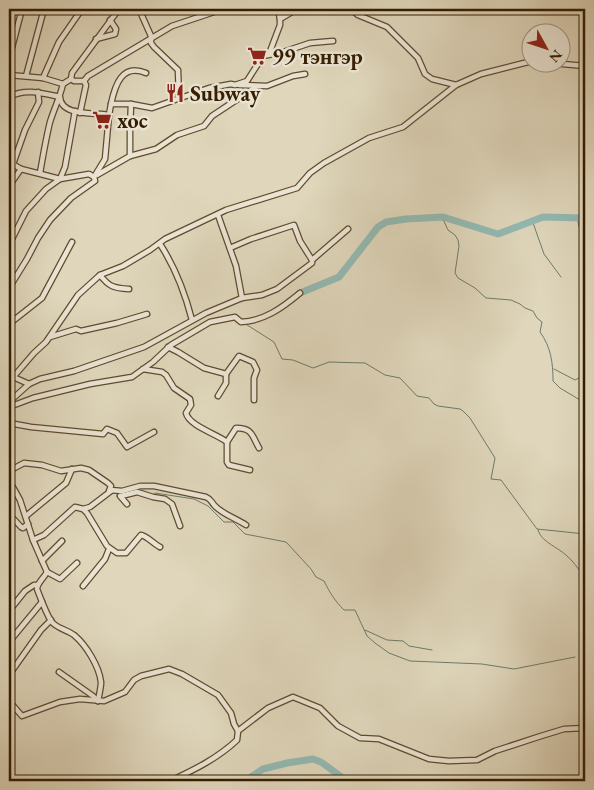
<svg xmlns="http://www.w3.org/2000/svg" width="594" height="790" font-family="'EB Garamond',serif">
<style>
.lines{fill:none;stroke-linecap:round;stroke-linejoin:round}
.stream{stroke:#6d7b6b;stroke-width:1}
.river{stroke:#93b9b2;stroke-width:7}
.minor-casing{stroke:#5f4b2f;stroke-width:7}
.minor{stroke:#eae4d3;stroke-width:4.5}
.labels{text-anchor:middle;stroke-width:5;stroke-linejoin:round;paint-order:stroke}
.poi-label{font-size:22px;font-weight:bold;fill:#341d00;stroke:#eae4d3;text-anchor:start}
</style>
<rect width="100%" height="100%" fill="#dfd6bb"/>
<filter id="stains"><feTurbulence type="fractalNoise" baseFrequency=".004" numOctaves="4"/><feColorMatrix values="0 0 0 0 .2 0 0 0 0 .09 0 0 0 0 .02 0 0 0 .5 -.17"/></filter>
<radialGradient id="worn" r=".72"><stop offset=".6" stop-color="#630" stop-opacity="0"/><stop offset="1" stop-color="#630" stop-opacity=".3"/></radialGradient>
<g class="lines">
<g class="stream">
<path d="M442,217l6,13 7,5 3,5 1,6 -4,27 3,5 17,10 11,10 25,2 9,4 5,4 8,3 4,7 5,4 -2,10c11,15 13,31 13,49l7,7 25,15"/>
<path d="M577,217l3,14 5,9"/>
<path d="M581,218l4,-3"/>
<path d="M532,220l12,34 17,23"/>
<path d="M244,323l30,19 8,17 11,1 20,8 16,-6 36,1 20,12 15,3 17,18 12,2 5,6 4,2 22,3 3,2 7,7 25,40 -4,21 10,1 36,49 48,5"/>
<path d="M554,369l21,11 10,-5"/>
<path d="M155,493l39,6 14,7 16,16h9l12,12 41,8 25,27 5,8 8,4c6,12 11,20 20,29h11l12,26 8,7 14,10 21,8 72,3 32,5 61,-12"/>
<path d="M538,530c3,12 20,17 29,26 6,5 10,11 15,18"/>
<path d="M365,630l22,10 16,1 6,5 23,4"/>
</g>
<g class="river">
<path d="M300,293l39,-16 39,-50 8,-5 20,-3 37,-2 55,17 45,-17 42,1"/>
<path d="M245,781l18,-12 24,-6 26,-4 8,3 26,19"/>
<path d="M485,781l11,-2 7,2"/>
<path d="M563,781l22,-4"/>
</g>
<g class="minor-casing">
<g id="minor">
<path d="M139,9l12,27v7l3,4 24,23 1,28"/>
<path d="M278,9l2,10"/>
<path d="M351,9l7,6 29,12 31,31 7,16 7,5 24,6 25,-11 51,-13"/>
<path d="M96,39l19,-5 1,-5 -6,-9"/>
<path d="M269,54l11,-29v-6l17,-10"/>
<path d="M9,59l13,-50"/>
<path d="M540,62l45,4"/>
<path d="M9,75l34,3 16,-36 23,-33"/>
<path d="M26,76l18,-67"/>
<path d="M43,78l20,6"/>
<path d="M71,79l3,2h10l4,-5 84,-50 42,-14"/>
<path d="M239,85l28,1 26,-10 12,-2"/>
<path d="M9,97c16,-9 33,-4 51,0 1,20 35,15 49,18l2,-11h20l21,4 57,-20 22,-4 4,1 12,-4 16,-25 20,-4 27,-9 23,-2"/>
<path d="M111,104c4,-19 11,-41 35,-31"/>
<path d="M80,113l6,-28 -2,-4"/>
<path d="M130,156v-26l1,-26"/>
<path d="M9,162l12,7 39,10 29,-5 5,3"/>
<path d="M13,164l12,-34 14,-28 -1,-10"/>
<path d="M40,173c3,-17 6,-35 10,-51 4,-13 10,-25 13,-38l8,-5 1,-6 47,-64"/>
<path d="M97,175l33,-19 26,-7 21,-14 27,-9 8,-10 44,-29"/>
<path d="M9,186l12,-17"/>
<path d="M218,215l18,51 6,32"/>
<path d="M160,244c15,23 25,49 32,76"/>
<path d="M9,245l17,-34 20,-22 14,-10 5,-12 10,-56"/>
<path d="M230,248l21,-9 43,-14 6,16 12,19"/>
<path d="M100,275c9,12 14,13 29,14"/>
<path d="M9,288l18,-29 11,-21 12,-18 21,-22 24,-17 -1,-4 11,-18 4,-44"/>
<path d="M9,324l33,-26 30,-56"/>
<path d="M50,337l26,-8 5,2 36,-8 30,-9"/>
<path d="M168,347l10,5 26,16 22,6 13,-18 14,6 4,8 -3,8v22"/>
<path d="M143,369l19,3 4,3 8,13 16,11 1,6 -5,8c3,13 31,21 41,29v20l2,3 21,5"/>
<path d="M9,375h6l19,-22 12,-11 32,-47 22,-20 23,-9 27,-16 15,-11 61,-29 71,-22 13,-15 14,-10 45,-25 34,-11 53,-42"/>
<path d="M11,376l18,8 11,-5 34,-8 70,-24 62,-34 36,-15 20,-3 15,-6 35,-26v-3l36,-31"/>
<path d="M218,396l8,-13v-9"/>
<path d="M9,402l20,-18"/>
<path d="M9,407l24,-9 57,-14 42,-7 21,-15 18,-17 39,-23 25,-5 6,5c23,-1 41,-14 59,-29"/>
<path d="M9,423l22,4 72,7 4,-5 10,4 10,14 27,-15"/>
<path d="M227,442l9,-14c17,0 16,8 23,20"/>
<path d="M9,471l15,-8 18,2 19,6 20,-3 8,2 19,13 3,3 -2,5"/>
<path d="M9,480l11,20 13,40 14,32 13,7 17,-16"/>
<path d="M110,490l12,1 18,-5h14l52,11c5,2 5,4 8,8 9,10 22,13 32,20"/>
<path d="M120,496l7,8"/>
<path d="M121,496l16,-4 16,5 12,2 7,5 8,22"/>
<path d="M83,509l7,-2 21,-16"/>
<path d="M9,514l12,13 2,1 5,-4"/>
<path d="M26,516l40,-33 6,-14"/>
<path d="M33,540l11,-5 31,-28 8,2 4,4 20,33 10,7h9l15,-18c6,1 13,9 19,12"/>
<path d="M42,561l20,-20"/>
<path d="M47,572c-3,6 -10,11 -10,17 4,10 8,22 14,32 6,8 15,8 23,14 12,10 25,31 27,47 0,6 -2,13 -3,19"/>
<path d="M83,586l22,-27 4,-10"/>
<path d="M9,611l16,-20 9,-6h3"/>
<path d="M9,642l33,-40"/>
<path d="M59,672l34,24 5,5"/>
<path d="M9,675l32,-45 10,-10"/>
<path d="M9,701l13,15 38,-14 20,-3 24,2 21,-9 9,-12 7,-4 28,-7 13,5 36,21 13,18 3,11 4,7 -1,9c-19,18 -43,30 -67,41"/>
<path d="M238,731l30,-23 25,-11 27,11 18,18 22,12 19,1 50,20 20,2 28,-1 18,-9 46,-15 23,-7 21,-1"/>
</g>
</g>
<use href="#minor" class="minor"/>
</g>
<defs>
<g id="supermarket-bare" transform="scale(1.5)"><path d="M-6-5.5h2.5l.6 2H6L4.5 2H-2.5L-4.4-4H-6ZM-1.5 3.2a1.3 1.3 0 1 0 .1 0ZM3 3.2a1.3 1.3 0 1 0 .1 0Z" fill="#8f2418" stroke="#eae4d3" stroke-width="2.5" paint-order="stroke"/></g>
<g id="restaurant-bare" transform="scale(1.5)"><path d="M-5-6h1v4h1v-4h1v4h1v-4h1v5L-1.5 .5V6h-2V.5L-5-1ZM5-6V6H3V1.5H1.5Q1.5-4 5-6Z" fill="#8f2418" stroke="#eae4d3" stroke-width="2.5" paint-order="stroke"/></g>
</defs>
<g fill-rule="evenodd">
<use href="#supermarket-bare" x="257" y="56"/>
<use href="#restaurant-bare" x="175" y="93"/>
<use href="#supermarket-bare" x="102" y="120"/>
</g>
<g class="labels">
<g class="poi-label">
<text x="272" y="64">99 тэнгэр</text>
<text x="190" y="101">Subway</text>
<text x="117" y="128">хос</text>
</g>
</g>
<rect width="594" height="790" fill="none" stroke="#dfd6bb" stroke-width="30"/>
<rect x="10" y="10" width="574" height="770" fill="none" stroke="#341d00" stroke-width="2.5"/>
<rect x="15" y="15" width="564" height="760" fill="none" stroke="#341d00"/>
<g transform="translate(546 48) rotate(130)"><circle r="24" fill="#eae4d3" stroke="#a1947f"/>
<path d="M0-4L9 19L0 12L-9 19Z" fill="#8f2418"/>
<text y="-8" font-size="14" font-weight="bold" text-anchor="middle" fill="#341d00">N</text>
</g>
<rect width="100%" height="100%" filter="url(#stains)"/>
<rect width="100%" height="100%" fill="url(#worn)"/>
</svg>
